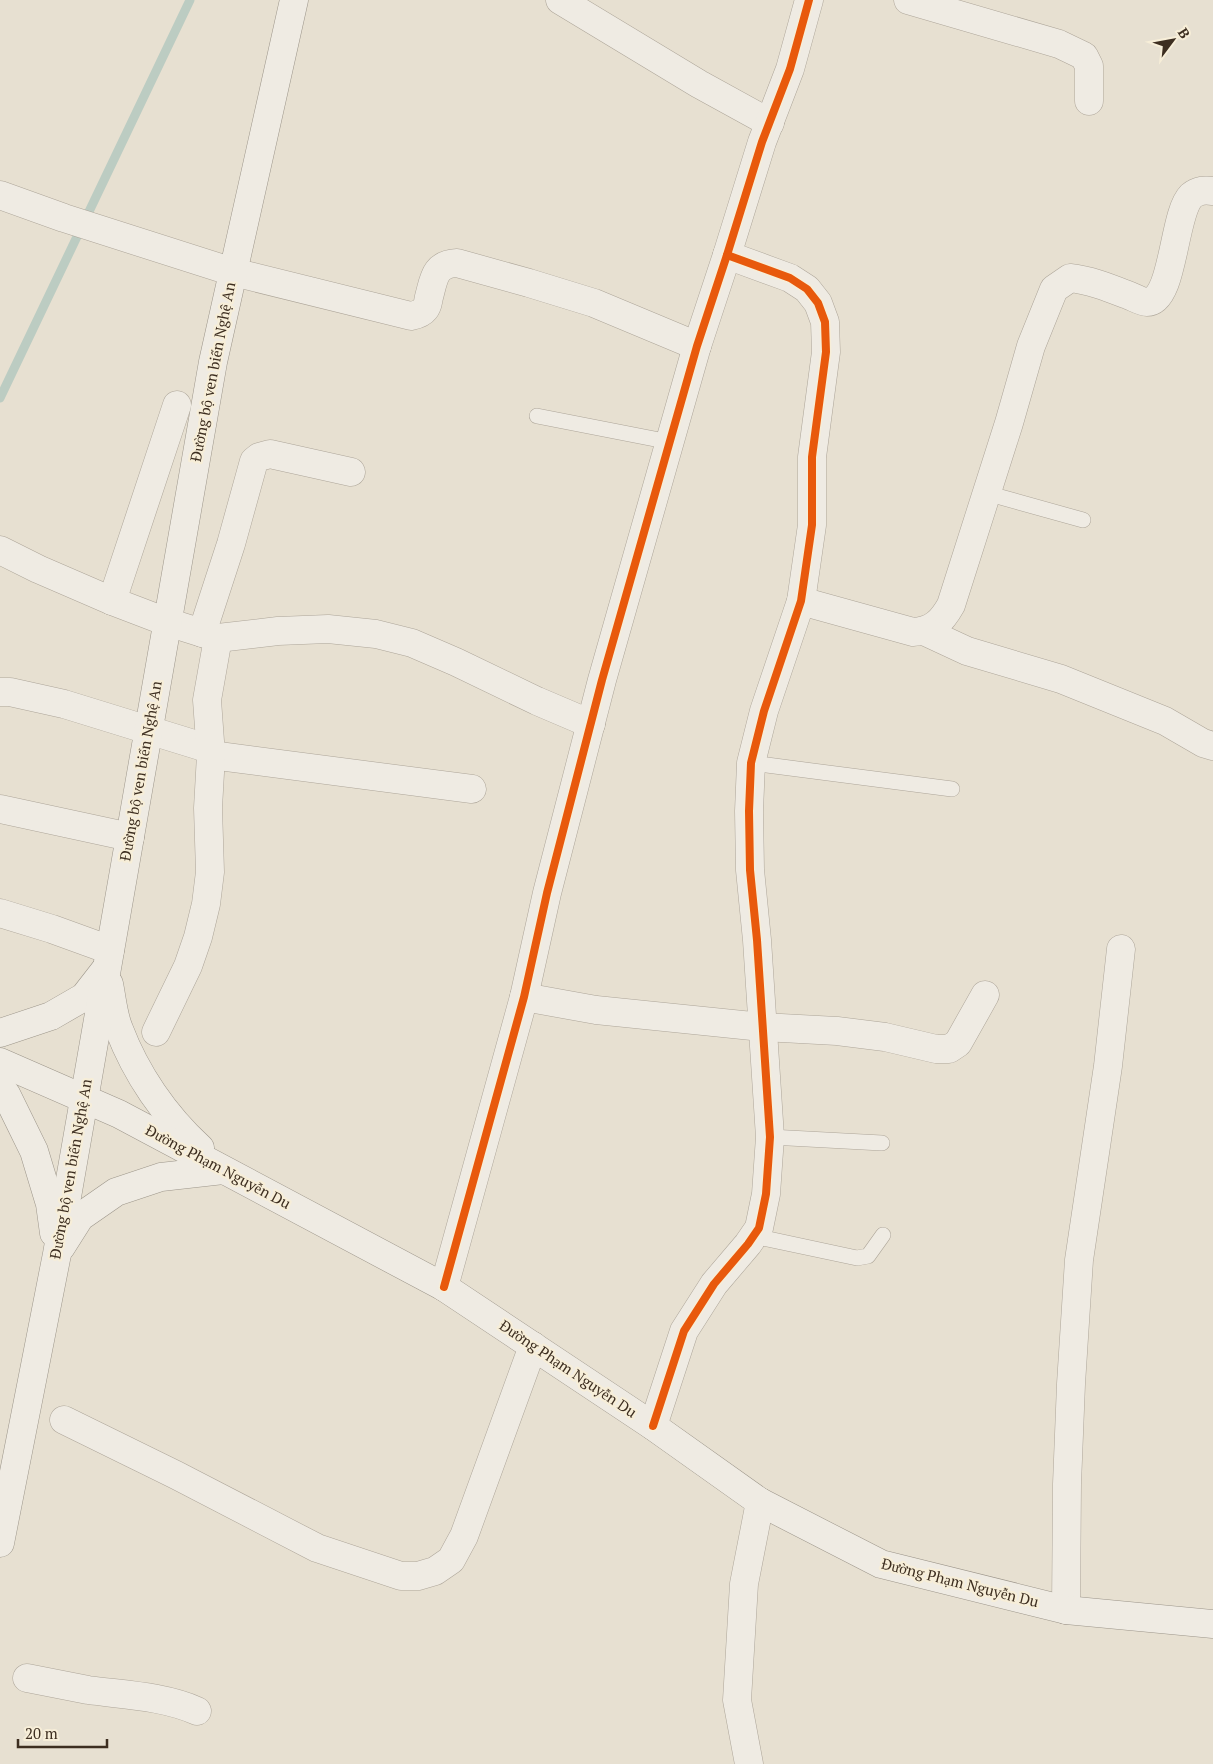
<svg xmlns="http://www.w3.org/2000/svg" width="1213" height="1764" font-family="'PT Serif',serif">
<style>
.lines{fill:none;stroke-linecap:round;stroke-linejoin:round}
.stream{stroke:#bcccc2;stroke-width:9}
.service-casing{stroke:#ada599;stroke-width:16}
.minor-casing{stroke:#ada599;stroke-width:29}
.secondary-casing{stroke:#9c958a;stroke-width:29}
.service{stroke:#efebe3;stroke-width:15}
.minor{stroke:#efebe3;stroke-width:28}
.secondary{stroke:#efebe3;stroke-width:28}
.cycleway-casing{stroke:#f7eed8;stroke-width:11}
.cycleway{stroke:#e8590c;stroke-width:8}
.labels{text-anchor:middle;stroke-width:4.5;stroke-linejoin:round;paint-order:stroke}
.street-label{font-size:15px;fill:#3d2e20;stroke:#f7eed8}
</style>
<rect width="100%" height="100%" fill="#e7e0d1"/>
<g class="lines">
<path class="stream" d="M0,398l190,-398"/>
<g class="service-casing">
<g id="service">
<path d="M537,416l133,26"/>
<path d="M986,493l97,27"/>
<path d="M751,763l201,26"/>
<path d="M770,1137l112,6"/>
<path d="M754,1236l103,22 11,-2 15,-21"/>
</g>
</g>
<g class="minor-casing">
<g id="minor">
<path d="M560,0l139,84 71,39"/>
<path d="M908,0l151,44 25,12 5,10v35"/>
<path d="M0,195l64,23 169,54 178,44c5,-1 11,-3 14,-7 3,-3 3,-8 4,-12 5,-18 5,-33 28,-34l72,20 65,20 103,43"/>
<path d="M0,550l38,19 74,32 55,21 51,16 60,-7 50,-2 48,5 36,9 44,19 81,39 54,23"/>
<path d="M112,601l65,-196"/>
<path d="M801,601l112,31c20,-1 29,-11 38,-27l58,-182 22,-77 23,-57 16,-11c19,2 37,9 55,16 7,2 16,8 22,8 27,0 26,-88 44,-106 7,-6 14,-6 22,-5"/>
<path d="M924,631l43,20 94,28 104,42 38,22 10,3"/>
<path d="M202,633l29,-89 23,-83 5,-4 11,-3 81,18"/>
<path d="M0,692h10l54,12 146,45"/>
<path d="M211,755l261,34"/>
<path d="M0,809l130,28"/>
<path d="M0,913l52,16 58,21"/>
<path d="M524,997l72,13 166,17 75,4 48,6 51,12h13l9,-6 27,-48"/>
<path d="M156,1032l32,-66 10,-29 8,-33 4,-32 -2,-64 3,-53 -4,-55 11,-62"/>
<path d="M444,1287l80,-290 23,-104 55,-213 95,-334 30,-91 35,-113 28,-73 19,-69"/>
<path d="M64,1420l112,55 141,73 84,28h17l17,-5 16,-11 13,-24 69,-190"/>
<path d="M653,1426l31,-95 30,-47 34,-40 11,-16 7,-34 4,-57 -13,-197 -7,-70 -1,-59 2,-48 13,-52 37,-110 11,-76v-68l14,-105 -1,-30 -7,-19 -11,-14 -17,-11 -63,-23"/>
<path d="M1066,1610l1,-126 4,-100 8,-124 29,-194 13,-117"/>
<path d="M27,1678c20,4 40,8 61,12 36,5 75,6 109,21"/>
<path d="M749,1764l-12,-64 7,-116 16,-82"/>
</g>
</g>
<g class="secondary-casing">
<g id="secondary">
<path d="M109,984c3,14 4,31 10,45 17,45 46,87 81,119"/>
<path d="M0,1033l51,-17 33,-19 21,-27"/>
<path d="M0,1062l119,52 325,173 209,139 107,76 121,62 185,46 147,14"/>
<path d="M0,1087l6,7 28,57 16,53 4,29"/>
<path d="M61,1247l19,-30 36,-25 45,-15 62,-7"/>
<path d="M0,1543l57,-289 156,-892 81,-362"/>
</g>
</g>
<use href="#service" class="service"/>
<use href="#minor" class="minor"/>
<use href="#secondary" class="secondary"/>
<g class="cycleway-casing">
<g id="cycleway">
<path d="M444,1287l80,-290 23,-104 55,-213 95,-334 30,-91 35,-113 28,-73 19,-69"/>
<path d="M653,1426l31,-95 30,-47 34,-40 11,-16 7,-34 4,-57 -13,-197 -7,-70 -1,-59 2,-48 13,-52 37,-110 11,-76v-68l14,-105 -1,-30 -7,-19 -11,-14 -17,-11 -63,-23"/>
</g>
</g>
<use href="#cycleway" class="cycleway"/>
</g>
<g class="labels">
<g class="street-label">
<text transform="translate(213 372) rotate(-79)" y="5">Đường bộ ven biển Nghệ An</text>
<text transform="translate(141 771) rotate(-80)" y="5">Đường bộ ven biển Nghệ An</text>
<text transform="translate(218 1167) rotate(28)" y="5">Đường Phạm Nguyễn Du</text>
<text transform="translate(71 1169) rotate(-80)" y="5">Đường bộ ven biển Nghệ An</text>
<text transform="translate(568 1369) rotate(34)" y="5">Đường Phạm Nguyễn Du</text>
<text transform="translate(960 1583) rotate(14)" y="5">Đường Phạm Nguyễn Du</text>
</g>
</g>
<g transform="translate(1173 40) rotate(58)" stroke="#f7eed8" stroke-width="4" paint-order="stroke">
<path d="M0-4L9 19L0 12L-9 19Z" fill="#3d2e20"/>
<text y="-8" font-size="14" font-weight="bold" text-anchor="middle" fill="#3d2e20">B</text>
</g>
<path d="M18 1739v8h89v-8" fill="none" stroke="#3d2e20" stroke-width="2.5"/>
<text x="25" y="1739" font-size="15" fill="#3d2e20" stroke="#f7eed8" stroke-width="4" paint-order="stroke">20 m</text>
</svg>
